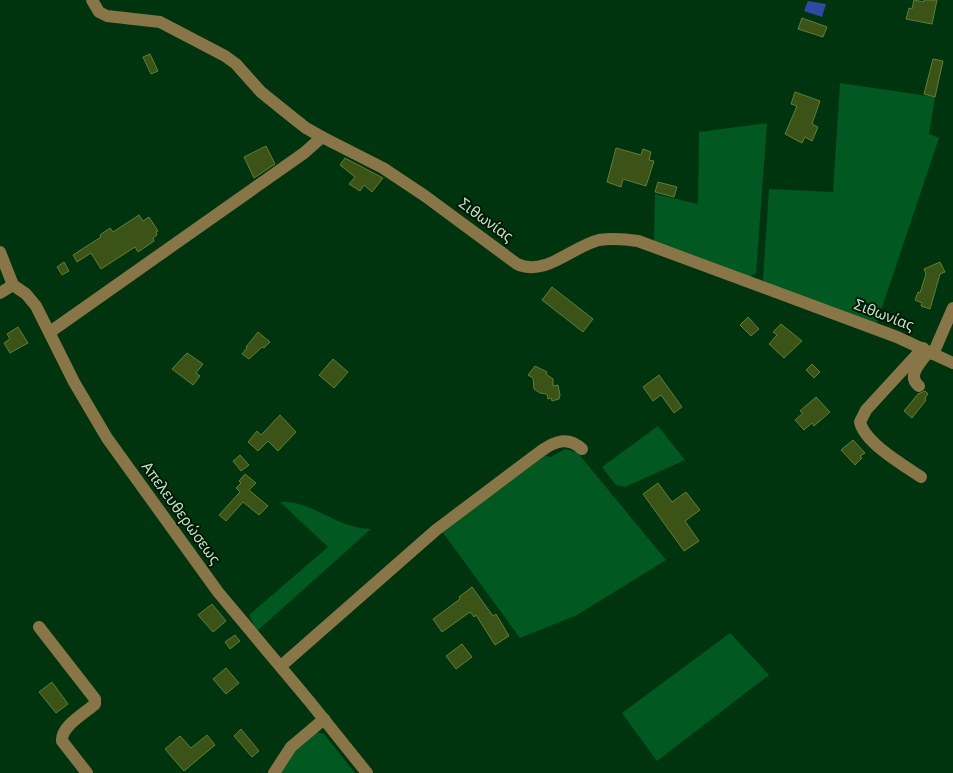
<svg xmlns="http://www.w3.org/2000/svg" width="953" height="773" font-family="'Noto Sans',sans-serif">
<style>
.green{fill:#015820}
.water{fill:#3049a4}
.building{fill:#3c5317;stroke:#617e38}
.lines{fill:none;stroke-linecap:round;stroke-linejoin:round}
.minor{stroke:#897648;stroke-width:12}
.labels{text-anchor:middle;stroke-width:4;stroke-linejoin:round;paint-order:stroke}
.street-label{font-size:15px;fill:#c2e2c6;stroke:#011805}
</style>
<rect width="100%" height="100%" fill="#00340f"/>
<g class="green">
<path d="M840,83l95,14 -6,37 10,4 -63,187 -110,-40 -3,-5 6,-91 64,3z"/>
<path d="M767,123l-11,150 -8,5 -94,-36 1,-48 43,10 1,-72z"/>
<path d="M658,426l27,34 -60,27 -9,-2 -14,-18z"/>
<path d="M565,449l12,3 89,108 -89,55 -57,23 -79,-108 99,-75 11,2z"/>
<path d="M280,502c25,-2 49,18 72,24 6,2 13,2 19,3l-114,102 -8,-16 79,-68z"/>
<path d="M730,633l39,42 -112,86 -35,-48z"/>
<path d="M317,732l7,2 31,39h-75l18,-29z"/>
</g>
<path class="water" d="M808,1l18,3 -4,13 -18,-6z"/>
<g class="building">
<path d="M914,0l10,2v-2h13l-5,24 -26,-5 3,-11 3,1z"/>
<path d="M802,18l25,9 -4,10 -25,-8z"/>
<path d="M150,54l8,17 -7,3 -8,-17z"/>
<path d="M933,59l10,2 -8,36 -11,-3z"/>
<path d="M795,92l25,9 -8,23 6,3 -6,14 -7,-4 -3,6 -17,-9 12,-28 -6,-2z"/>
<path d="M266,146l9,18 -21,14 -10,-21z"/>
<path d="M616,148l25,7 2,-6 8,3 -2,8 5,1 -8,25 -23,-7 -2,8 -14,-5z"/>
<path d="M345,158l38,20 -11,14 -8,-7 -4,6 -11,-7 6,-7 -15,-12z"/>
<path d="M658,182l19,5 -3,10 -19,-5z"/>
<path d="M139,215l4,6 6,-4 9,14 -2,1 1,3 -4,3 1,3 -16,11 -3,-5 -34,22 -10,-16 -14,9 -4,-7 28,-18 -1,-2 10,-7 3,4z"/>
<path d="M64,262l5,9 -7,4 -5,-8z"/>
<path d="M940,262l5,10 -5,2 -10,35 -9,-3 1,-3 -7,-3 3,-8 2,1 6,-19 -2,-5z"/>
<path d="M552,287l41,32 -10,13 -41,-32z"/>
<path d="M748,317l11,12 -8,7 -11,-11z"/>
<path d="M781,324l21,17 -18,17 -15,-14 8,-9 -4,-3z"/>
<path d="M18,327l10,16 -18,10 -6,-10 6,-4 -3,-5z"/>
<path d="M258,332l12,10 -6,6 -2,-1 -13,12 -7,-5 5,-6 -1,-1z"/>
<path d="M187,353l16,11 -7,9 4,3 -7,9 -21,-16z"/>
<path d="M333,359l15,13 -14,16 -15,-13z"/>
<path d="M812,364l8,8 -6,6 -8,-8z"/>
<path d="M535,366l12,6 -1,2 7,5v7l5,-1 2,10 -1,4 -7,2 -1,-3 -3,1 -1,-5 -7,-1 -6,-4 -1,-11 -5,-3z"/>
<path d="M659,375l23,32 -8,6 -13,-18 -8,6 -10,-14z"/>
<path d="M925,391l3,3 -3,4 1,2 -14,18 -8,-7 14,-17z"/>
<path d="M816,397l14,15 -16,14 -2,-3 -8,7 -9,-10 8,-7 -3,-2z"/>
<path d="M280,415l16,17 -18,19 -10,-10 -10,10 -10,-9 9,-11 4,4z"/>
<path d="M853,440l12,13 -5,3 2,2 -7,7 -14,-15z"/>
<path d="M240,455l9,10 -8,6 -8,-10z"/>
<path d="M245,474l11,9 -7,7 19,16 -9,9 -16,-13 -17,19 -7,-6 21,-23 -4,-4 5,-5 -2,-2z"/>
<path d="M658,483l14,19 14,-10 14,18 -15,11 14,20 -15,10 -41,-57z"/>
<path d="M472,587l21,29 3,-2 13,22 -14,9 -19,-30 -2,2 -4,-5 -28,20 -9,-13 27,-20 -1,-2z"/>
<path d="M212,604l14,17 -13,11 -15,-17z"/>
<path d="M235,635l5,6 -10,8 -5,-7z"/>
<path d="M462,644l10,13 -16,12 -10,-13z"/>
<path d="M226,668l13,15 -13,11 -13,-15z"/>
<path d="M52,682l16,22 -12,9 -17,-21z"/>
<path d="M241,729l18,22 -7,6 -18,-21z"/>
<path d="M207,735l8,10 -31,26 -19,-22 15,-13 11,12z"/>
</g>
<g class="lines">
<g class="minor">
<path d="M92,0l7,12 8,4 53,6 65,34 11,8 25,28 31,25 14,11 16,9"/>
<path d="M0,252l13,33 13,9 10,12 38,76 33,56 111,154 92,110 57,71"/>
<path d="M0,293l13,-8"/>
<path d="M50,332l254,-179 18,-16 61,31 42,28 92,68c29,13 54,-17 82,-24 13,-2 26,-1 39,1l259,96 56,26"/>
<path d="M933,354l20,-46"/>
<path d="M919,386c-12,-9 0,-22 7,-31"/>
<path d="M921,477c-18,-12 -56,-34 -61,-55l6,-12 57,-62"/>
<path d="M39,627l56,72v5c-11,10 -34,22 -33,37l25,32"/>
<path d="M281,666l155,-136 105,-79c14,-10 27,-15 41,-2"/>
<path d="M274,773l17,-26 33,-28"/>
</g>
</g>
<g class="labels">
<g class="street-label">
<text transform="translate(486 220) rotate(36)" y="5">Σιθωνίας</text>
<text transform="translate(884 315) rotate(21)" y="5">Σιθωνίας</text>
<text transform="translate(181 513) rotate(54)" y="5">Απελευθερώσεως</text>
</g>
</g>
</svg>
